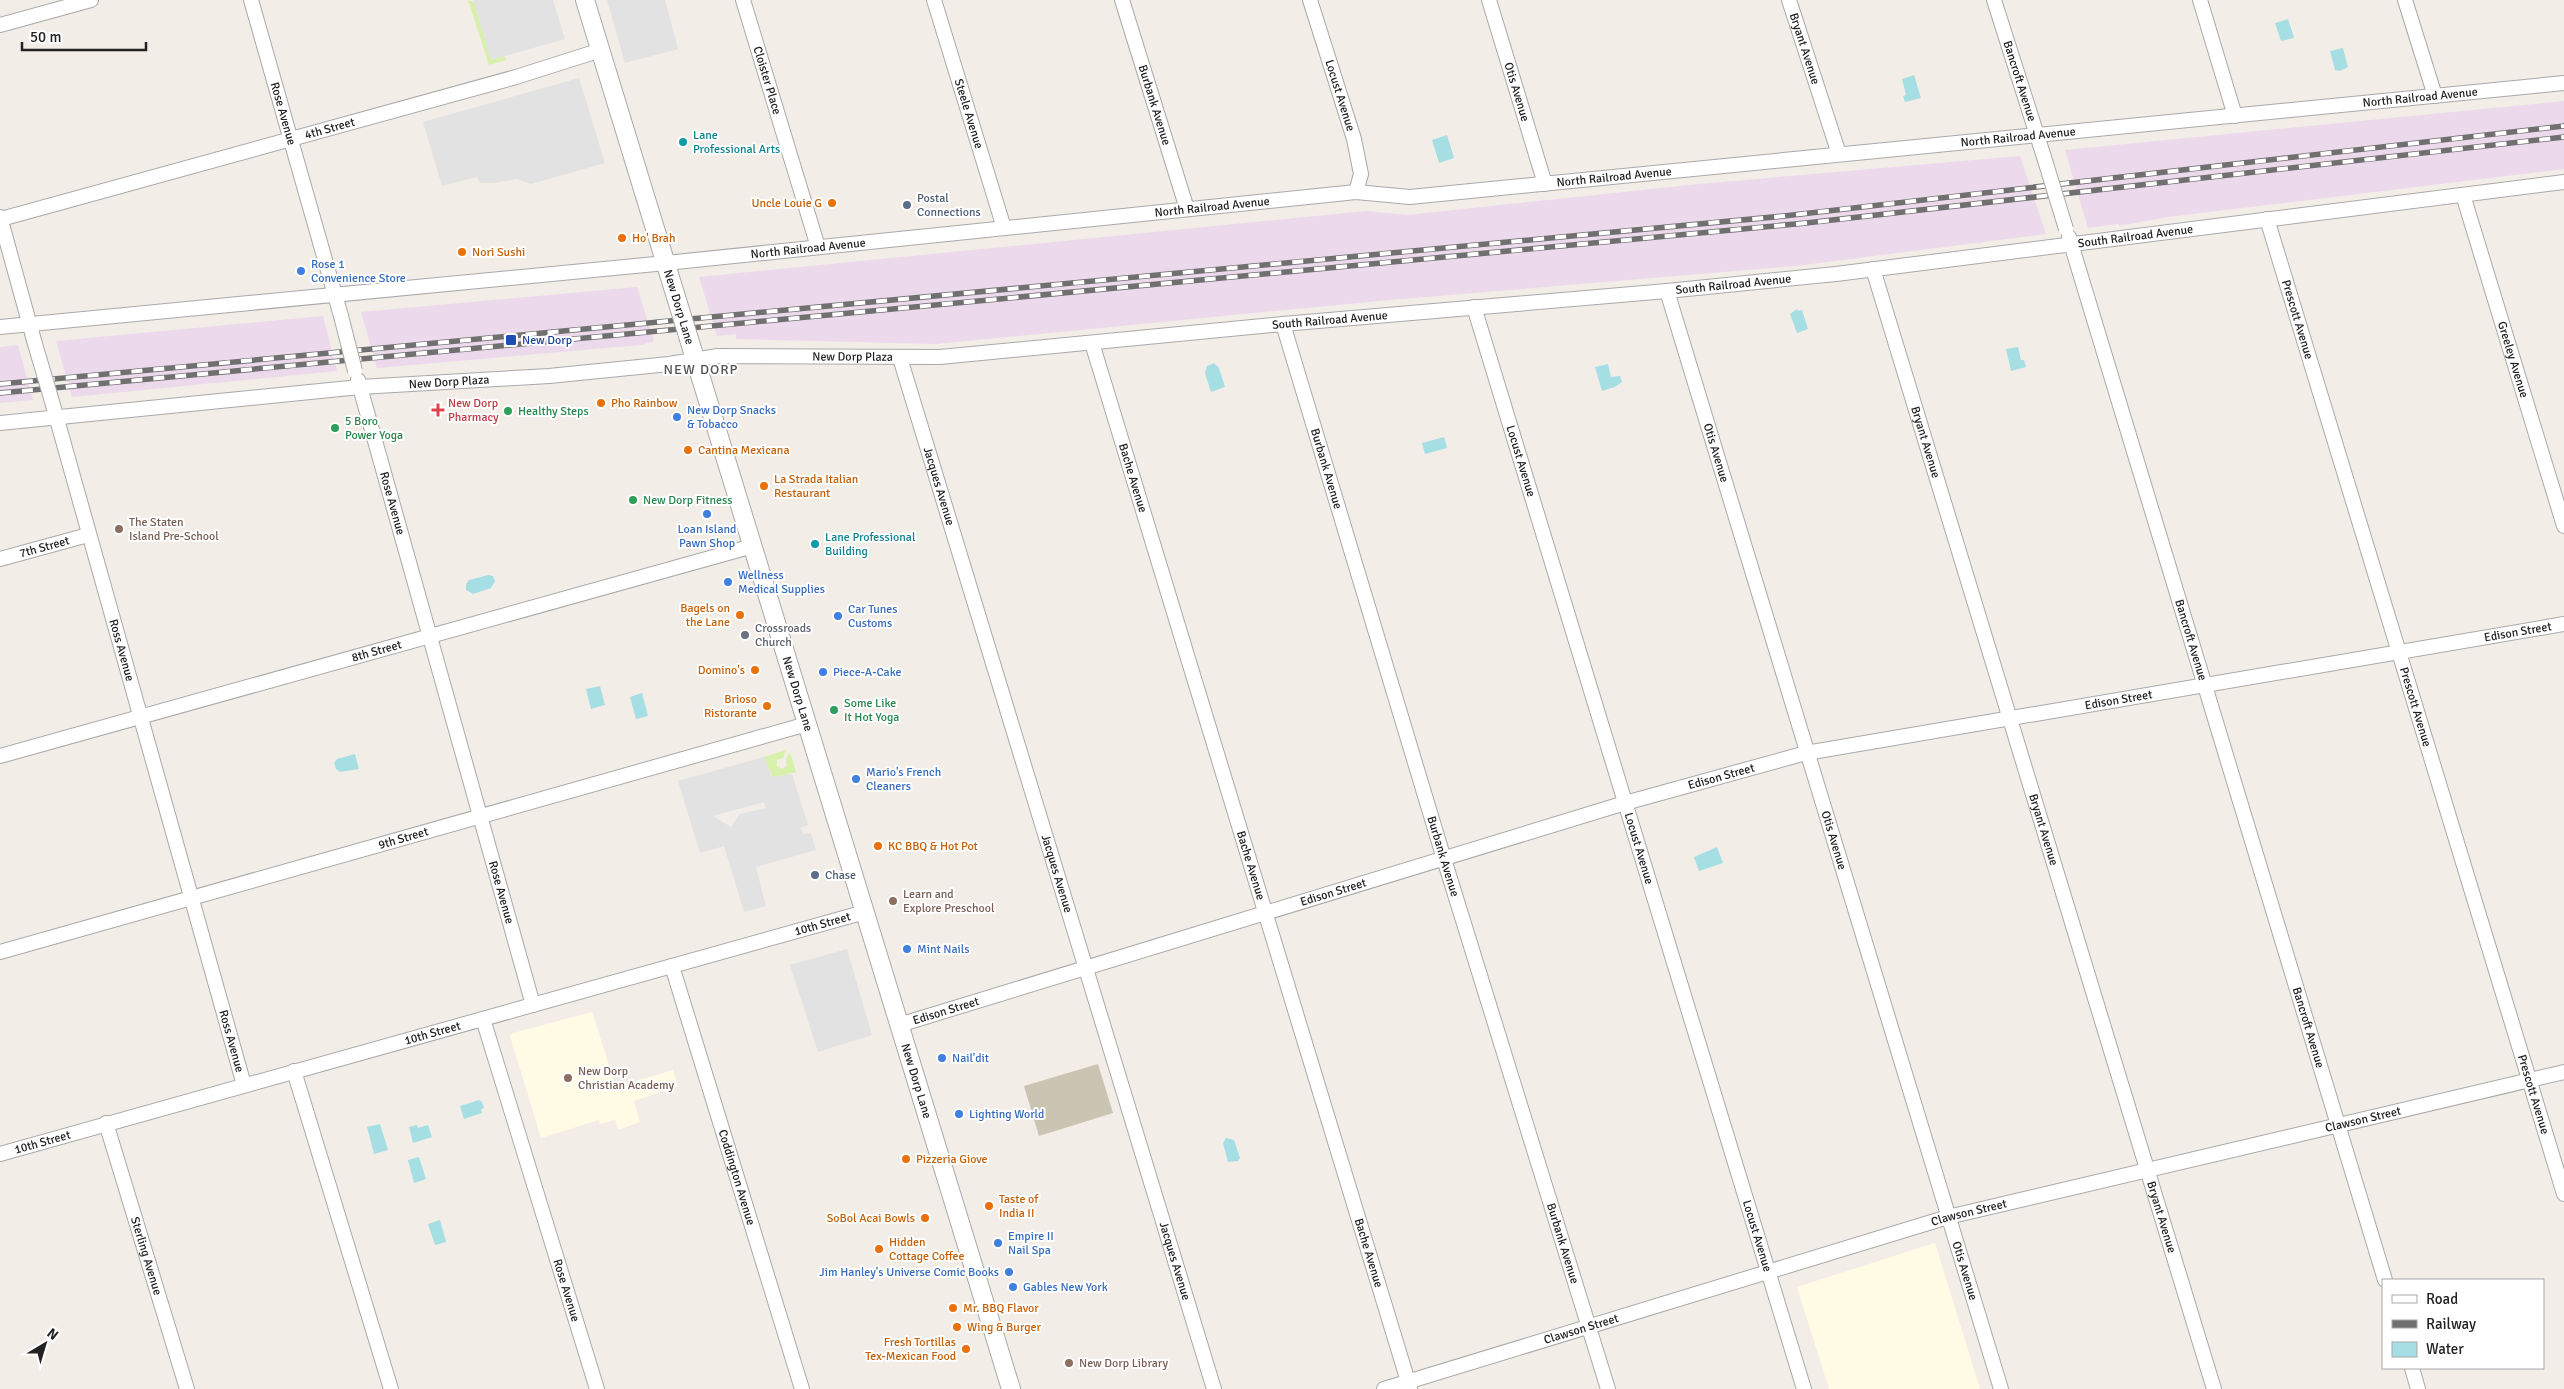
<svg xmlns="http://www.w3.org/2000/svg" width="2564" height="1389" font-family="Signika,sans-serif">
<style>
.industrial{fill:#ecd9ec}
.education{fill:#fffbe4}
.construction{fill:#c9c5b2}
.grass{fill:#d7f0aa}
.parking{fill:#e2e2e2;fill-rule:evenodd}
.water{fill:#a5dfe4}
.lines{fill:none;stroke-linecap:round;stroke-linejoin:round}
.minor-casing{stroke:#a9a9a9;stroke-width:16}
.tertiary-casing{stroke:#a9a9a9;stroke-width:20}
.minor{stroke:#fff;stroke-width:14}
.tertiary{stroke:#fff;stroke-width:18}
.rail-casing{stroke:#707070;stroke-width:5.5}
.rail{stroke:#fff;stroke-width:4;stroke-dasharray:11;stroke-linecap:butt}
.minor-bridge-casing{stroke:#a9a9a9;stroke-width:16;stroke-linecap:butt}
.tertiary-bridge-casing{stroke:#a9a9a9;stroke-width:20;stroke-linecap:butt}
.minor-bridge{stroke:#fff;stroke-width:14}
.tertiary-bridge{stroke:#fff;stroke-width:18}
.culture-dot{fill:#0f9aa8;stroke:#fff;stroke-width:2}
.food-dot{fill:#e8710a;stroke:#fff;stroke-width:2}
.service-dot{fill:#5c6f8a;stroke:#fff;stroke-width:2}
.shop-dot{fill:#3f7fe0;stroke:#fff;stroke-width:2}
.transit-dot{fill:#1a4fb4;stroke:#fff;stroke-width:2}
.health-dot{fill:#e0444e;stroke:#fff;stroke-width:2}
.leisure-dot{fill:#2e9e5b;stroke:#fff;stroke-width:2}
.education-dot{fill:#8d6e63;stroke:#fff;stroke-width:2}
.worship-dot{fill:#6b7280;stroke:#fff;stroke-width:2}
.labels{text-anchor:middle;stroke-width:4;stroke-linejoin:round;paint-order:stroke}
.street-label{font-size:12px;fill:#222;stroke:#fff}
.culture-label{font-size:12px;fill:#0d838f;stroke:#fff;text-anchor:start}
.service-label{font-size:12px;fill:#4e5e75;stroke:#fff;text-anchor:start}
.food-label{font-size:12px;fill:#c56008;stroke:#fff;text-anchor:start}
.shop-label{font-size:12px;fill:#366cbe;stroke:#fff;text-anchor:start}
.transit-label{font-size:12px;fill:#164399;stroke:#fff;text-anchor:start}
.health-label{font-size:12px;fill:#be3a42;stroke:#fff;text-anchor:start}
.leisure-label{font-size:12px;fill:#27864d;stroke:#fff;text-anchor:start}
.education-label{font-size:12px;fill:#785e54;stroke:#fff;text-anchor:start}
.worship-label{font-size:12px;fill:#5b616d;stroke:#fff;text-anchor:start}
.neighbourhood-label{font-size:14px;letter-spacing:1px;fill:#555;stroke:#fff}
</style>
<rect width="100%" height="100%" fill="#f3ede8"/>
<g class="industrial">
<path d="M2564,101v68l-396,48 -49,9v-2l-31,4 -23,-78z"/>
<path d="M2020,156l26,78 -250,32 -417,35 -444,43 -199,-5v-5l-19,2 -18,-59 667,-66 41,4 292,-31z"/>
<path d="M637,287l17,54 -13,4 -264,23 -16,-56z"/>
<path d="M323,316l14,55 -265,26 -16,-56z"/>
<path d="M18,345l15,55 -33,3v-56z"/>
</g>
<g class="education">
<path d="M592,1012l24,75 57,-17 5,16 -44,15 6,21 -22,8 -3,-10 -15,4 -1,-4 -58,18 -31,-102 3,-3z"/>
<path d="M1935,1243l45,146h-151l-32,-102z"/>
</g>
<path class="construction" d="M1098,1064l15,49 -74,23 -15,-50z"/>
<g class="grass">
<path d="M468,0l6,2 17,58 13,-4 2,4 -17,5z"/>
<path d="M786,750l-3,8 -6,2v6l5,3 5,-3 -1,-7 4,-7 6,20 -23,6 -9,-21z"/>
</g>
<g class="parking">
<path d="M473,0h80l12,39 -74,21z"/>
<path d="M607,0h58l13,49 -53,14z"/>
<path d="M579,78l26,85 -74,21 -14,-5 -23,4h-14l-3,-6 -35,9 -19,-64z"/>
<path d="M764,757l8,20 20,-3 16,51 -8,3 4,6 7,-1 5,17 -60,17 10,39 -22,6 -20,-66 -24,7 -22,-72zM764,802l2,6 -26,6 -9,13 -18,-11z"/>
<path d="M847,949l25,86 -54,17 -28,-87z"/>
</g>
<g class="water">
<path d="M2288,19l6,19 -13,3 -6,-18z"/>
<path d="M2343,48l5,19 -8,4 -5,-1 -5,-19z"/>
<path d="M1914,75l7,23 -16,4 -2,-6 3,-1 -4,-16z"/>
<path d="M1447,135l7,23 -15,5 -7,-23z"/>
<path d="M1797,309l1,2 4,-1 6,19 -11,4 -7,-19z"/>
<path d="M2018,347l3,13h3l2,7 -15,4 -5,-22z"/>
<path d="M1214,363l5,5 6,19 -14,5 -6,-19 2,-7z"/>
<path d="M1608,364l3,13 9,-1 2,6 -7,5 -13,4 -7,-24z"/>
<path d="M1444,437l3,11 -22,6 -3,-11z"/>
<path d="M488,575l5,1 2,5 -4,7 -18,6 -7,-4v-6l3,-4z"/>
<path d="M600,686l5,19 -14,4 -5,-20z"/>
<path d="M642,693l6,23 -12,3 -6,-22z"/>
<path d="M355,754l4,15 -19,3 -4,-3 -2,-6 3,-4z"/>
<path d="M1717,847l6,16 -24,8 -5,-14z"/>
<path d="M479,1100l3,2 2,6 -3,1 1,4 -18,6 -4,-13z"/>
<path d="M380,1124l8,26 -14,4 -7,-27z"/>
<path d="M417,1125l1,3 10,-3 4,12 -19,6 -4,-16z"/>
<path d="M1226,1138l8,2 6,18 -2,3 -10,1 -5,-19z"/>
<path d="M419,1157l7,22 -12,4 -6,-23z"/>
<path d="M440,1220l6,22 -11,3 -7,-21z"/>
</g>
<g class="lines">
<g class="minor-casing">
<g id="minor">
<path id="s1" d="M251,0l90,316"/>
<path id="s2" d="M743,0l75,247"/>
<path id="s3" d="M934,0l70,228"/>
<path id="s4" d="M1122,0l65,209"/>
<path id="s5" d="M1310,0l44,139 7,35 -5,18"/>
<path id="s6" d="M1489,0l56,184"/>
<path id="s7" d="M1789,0l50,154"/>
<path id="s8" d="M1994,0l50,157"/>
<path d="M2200,0l35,116"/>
<path d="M2405,0l30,96"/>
<path d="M0,25l91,-25"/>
<path id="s9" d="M2463,195l101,331"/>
<path d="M0,217l35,127"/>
<path id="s10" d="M1,219l515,-142 85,-27"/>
<path id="s11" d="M2267,219l297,975"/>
<path id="s12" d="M2069,237l316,1043"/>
<path id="s13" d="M1873,269l341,1120"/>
<path id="s14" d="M1667,291l334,1098"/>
<path id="s15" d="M1474,307l330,1082"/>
<path id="s16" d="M1283,324l161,535 164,530"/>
<path id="s17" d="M0,327l666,-64 690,-71 54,5 1154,-114"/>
<path id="s18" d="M1092,343l318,1045"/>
<path id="s19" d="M900,358l314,1031"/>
<path id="s20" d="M358,380l175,625"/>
<path id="s21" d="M51,398l193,687"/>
<path id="s22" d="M0,423l360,-36 189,-11 120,-12 49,-8 222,1 343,-33 384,-33 169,-17 728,-92"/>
<path id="s23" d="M0,559l88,-24"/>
<path id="s24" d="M0,756l753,-210"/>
<path id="s25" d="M0,952l807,-228"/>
<path id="s26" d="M672,966l130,423"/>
<path id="s27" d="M483,1019l114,370"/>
<path id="s28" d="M899,1025l726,-222 181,-50 758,-129"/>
<path d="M294,1071l97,318"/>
<path id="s29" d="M106,1123l81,266"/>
<path id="s30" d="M0,1154l865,-242"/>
<path d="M2412,1368l6,21"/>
<path id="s31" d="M1384,1389l564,-172 616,-145"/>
</g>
</g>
<g class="tertiary-casing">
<g id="tertiary">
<path d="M585,0l87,284"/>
<path id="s32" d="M689,339l322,1050"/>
</g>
</g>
<use href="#minor" class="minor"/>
<use href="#tertiary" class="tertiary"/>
<g class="rail-casing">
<g id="rail">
<path d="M0,384l1784,-168 780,-90"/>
<path d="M0,393l1806,-170 758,-86"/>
</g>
</g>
<use href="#rail" class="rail"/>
<g class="minor-bridge-casing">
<g id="minor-bridge">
<path d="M2044,157l22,72"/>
<path d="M341,316l14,55"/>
<path d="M35,344l16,54"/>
</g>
</g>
<g class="tertiary-bridge-casing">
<path id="tertiary-bridge" d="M672,284l17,55"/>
</g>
<use href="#minor-bridge" class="minor-bridge"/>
<use href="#tertiary-bridge" class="tertiary-bridge"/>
</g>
<g class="culture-dot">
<circle cx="683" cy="142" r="5"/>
<circle cx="815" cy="544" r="5"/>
</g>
<g class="food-dot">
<circle cx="832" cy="203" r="5"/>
<circle cx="622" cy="238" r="5"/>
<circle cx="462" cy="252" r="5"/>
<circle cx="601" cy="403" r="5"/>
<circle cx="688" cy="450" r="5"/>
<circle cx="764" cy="486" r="5"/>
<circle cx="740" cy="615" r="5"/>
<circle cx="755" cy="670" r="5"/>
<circle cx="767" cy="706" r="5"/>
<circle cx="878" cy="846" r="5"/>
<circle cx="906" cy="1159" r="5"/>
<circle cx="989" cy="1206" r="5"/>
<circle cx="925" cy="1218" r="5"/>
<circle cx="879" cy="1249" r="5"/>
<circle cx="953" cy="1308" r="5"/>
<circle cx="957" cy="1327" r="5"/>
<circle cx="966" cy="1349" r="5"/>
</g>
<g class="service-dot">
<circle cx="907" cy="205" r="5"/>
<circle cx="815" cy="875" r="5"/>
</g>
<g class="shop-dot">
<circle cx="301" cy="271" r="5"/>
<circle cx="677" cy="417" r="5"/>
<circle cx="707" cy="514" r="5"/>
<circle cx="728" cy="582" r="5"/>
<circle cx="838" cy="616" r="5"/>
<circle cx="823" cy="672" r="5"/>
<circle cx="856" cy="779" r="5"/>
<circle cx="907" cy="949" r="5"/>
<circle cx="942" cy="1058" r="5"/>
<circle cx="959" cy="1114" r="5"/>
<circle cx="998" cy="1243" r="5"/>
<circle cx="1009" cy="1272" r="5"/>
<circle cx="1013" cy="1287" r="5"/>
</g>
<rect class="transit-dot" x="505" y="334" width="12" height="12" rx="2.5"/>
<path class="health-dot" d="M435.5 402.5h5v5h5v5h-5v5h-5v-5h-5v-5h5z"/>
<g class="leisure-dot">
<circle cx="508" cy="411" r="5"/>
<circle cx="335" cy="428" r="5"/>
<circle cx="633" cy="500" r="5"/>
<circle cx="834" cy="710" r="5"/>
</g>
<g class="education-dot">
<circle cx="119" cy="529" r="5"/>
<circle cx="893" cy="901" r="5"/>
<circle cx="568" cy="1078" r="5"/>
<circle cx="1069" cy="1363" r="5"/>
</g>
<circle class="worship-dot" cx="745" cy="635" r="5"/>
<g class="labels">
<g class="street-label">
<text dy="4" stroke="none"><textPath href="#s7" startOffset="51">Bryant Avenue</textPath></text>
<text dy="4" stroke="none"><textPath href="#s2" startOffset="84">Cloister Place</textPath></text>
<text dy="4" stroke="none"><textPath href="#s8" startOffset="85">Bancroft Avenue</textPath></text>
<text dy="4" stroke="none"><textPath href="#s6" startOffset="96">Otis Avenue</textPath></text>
<text dy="4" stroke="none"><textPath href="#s5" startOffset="100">Locust Avenue</textPath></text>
<text dy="4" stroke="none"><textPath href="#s17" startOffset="2432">North Railroad Avenue</textPath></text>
<text dy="4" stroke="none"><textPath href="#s4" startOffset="110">Burbank Avenue</textPath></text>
<text dy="4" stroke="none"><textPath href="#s1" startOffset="118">Rose Avenue</textPath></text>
<text dy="4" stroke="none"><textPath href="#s3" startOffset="119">Steele Avenue</textPath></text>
<text dy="4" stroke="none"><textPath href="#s10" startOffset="341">4th Street</textPath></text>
<text dy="4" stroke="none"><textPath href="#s17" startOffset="2028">North Railroad Avenue</textPath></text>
<text dy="4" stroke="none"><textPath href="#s17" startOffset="1622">North Railroad Avenue</textPath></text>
<text dy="4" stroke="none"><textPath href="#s17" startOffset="1218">North Railroad Avenue</textPath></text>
<text dy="4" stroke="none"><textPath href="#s22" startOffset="2145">South Railroad Avenue</textPath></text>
<text dy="4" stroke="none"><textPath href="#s17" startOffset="812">North Railroad Avenue</textPath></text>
<text dy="4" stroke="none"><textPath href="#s22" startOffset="1740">South Railroad Avenue</textPath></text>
<text transform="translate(679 307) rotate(73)" y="4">New Dorp Lane</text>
<text dy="4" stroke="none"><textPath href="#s11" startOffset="105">Prescott Avenue</textPath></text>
<text dy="4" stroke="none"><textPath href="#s22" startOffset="1335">South Railroad Avenue</textPath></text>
<text dy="4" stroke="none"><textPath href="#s22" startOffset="856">New Dorp Plaza</textPath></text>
<text dy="4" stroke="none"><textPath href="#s9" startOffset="172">Greeley Avenue</textPath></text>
<text dy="4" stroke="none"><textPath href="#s22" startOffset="451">New Dorp Plaza</textPath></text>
<text dy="4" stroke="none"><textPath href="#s13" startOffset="181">Bryant Avenue</textPath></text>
<text dy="4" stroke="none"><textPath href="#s14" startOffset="169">Otis Avenue</textPath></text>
<text dy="4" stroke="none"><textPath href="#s15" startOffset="161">Locust Avenue</textPath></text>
<text dy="4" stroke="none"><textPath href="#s16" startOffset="151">Burbank Avenue</textPath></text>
<text dy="4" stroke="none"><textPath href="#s18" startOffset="141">Bache Avenue</textPath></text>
<text dy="4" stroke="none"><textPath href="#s19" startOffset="134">Jacques Avenue</textPath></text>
<text dy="4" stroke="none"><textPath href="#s20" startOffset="128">Rose Avenue</textPath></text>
<text dy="4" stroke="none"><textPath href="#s23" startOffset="46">7th Street</textPath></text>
<text dy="4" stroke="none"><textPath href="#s28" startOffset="1669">Edison Street</textPath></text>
<text dy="4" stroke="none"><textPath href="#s12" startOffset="421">Bancroft Avenue</textPath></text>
<text dy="4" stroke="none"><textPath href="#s24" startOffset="391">8th Street</textPath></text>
<text dy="4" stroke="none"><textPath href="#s21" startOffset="262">Ross Avenue</textPath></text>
<text dy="4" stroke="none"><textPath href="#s32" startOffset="371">New Dorp Lane</textPath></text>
<text dy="4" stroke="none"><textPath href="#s28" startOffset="1264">Edison Street</textPath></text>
<text dy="4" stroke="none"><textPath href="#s11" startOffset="510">Prescott Avenue</textPath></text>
<text dy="4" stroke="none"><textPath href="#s28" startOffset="859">Edison Street</textPath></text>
<text dy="4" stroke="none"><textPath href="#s13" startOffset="586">Bryant Avenue</textPath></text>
<text dy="4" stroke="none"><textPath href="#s25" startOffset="419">9th Street</textPath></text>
<text dy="4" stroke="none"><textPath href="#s14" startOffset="574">Otis Avenue</textPath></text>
<text dy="4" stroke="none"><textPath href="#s15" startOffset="566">Locust Avenue</textPath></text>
<text dy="4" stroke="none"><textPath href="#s16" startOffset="556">Burbank Avenue</textPath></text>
<text dy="4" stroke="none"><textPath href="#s18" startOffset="546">Bache Avenue</textPath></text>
<text dy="4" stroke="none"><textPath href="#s19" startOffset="539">Jacques Avenue</textPath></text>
<text dy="4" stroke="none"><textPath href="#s20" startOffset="532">Rose Avenue</textPath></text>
<text dy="4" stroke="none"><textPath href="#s28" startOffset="454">Edison Street</textPath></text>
<text dy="4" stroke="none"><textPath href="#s30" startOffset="854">10th Street</textPath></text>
<text dy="4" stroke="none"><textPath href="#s28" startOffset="49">Edison Street</textPath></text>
<text dy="4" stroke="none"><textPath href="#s12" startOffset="826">Bancroft Avenue</textPath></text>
<text dy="4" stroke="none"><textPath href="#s30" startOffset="449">10th Street</textPath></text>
<text dy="4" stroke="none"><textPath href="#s21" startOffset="668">Ross Avenue</textPath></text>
<text dy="4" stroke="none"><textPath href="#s32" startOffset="776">New Dorp Lane</textPath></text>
<text dy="4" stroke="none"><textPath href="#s11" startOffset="915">Prescott Avenue</textPath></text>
<text dy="4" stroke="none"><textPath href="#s31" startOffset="1016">Clawson Street</textPath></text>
<text dy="4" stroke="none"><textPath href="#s30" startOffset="44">10th Street</textPath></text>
<text dy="4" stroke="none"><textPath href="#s26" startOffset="221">Coddington Avenue</textPath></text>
<text dy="4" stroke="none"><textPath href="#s31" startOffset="611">Clawson Street</textPath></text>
<text dy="4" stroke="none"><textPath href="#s13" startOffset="991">Bryant Avenue</textPath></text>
<text dy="4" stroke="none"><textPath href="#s15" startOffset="971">Locust Avenue</textPath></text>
<text dy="4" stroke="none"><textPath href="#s16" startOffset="961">Burbank Avenue</textPath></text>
<text dy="4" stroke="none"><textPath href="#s18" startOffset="951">Bache Avenue</textPath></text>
<text dy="4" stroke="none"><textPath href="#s29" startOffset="139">Sterling Avenue</textPath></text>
<text dy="4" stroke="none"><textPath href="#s19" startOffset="944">Jacques Avenue</textPath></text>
<text dy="4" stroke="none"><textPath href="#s14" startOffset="1024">Otis Avenue</textPath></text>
<text dy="4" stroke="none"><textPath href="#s27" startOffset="284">Rose Avenue</textPath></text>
<text dy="4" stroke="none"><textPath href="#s31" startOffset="206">Clawson Street</textPath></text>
</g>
<g class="culture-label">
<text x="693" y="139">Lane<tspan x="693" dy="14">Professional Arts</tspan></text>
<text x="825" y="541">Lane Professional<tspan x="825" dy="14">Building</tspan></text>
</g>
<g class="service-label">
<text x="917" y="202">Postal<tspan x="917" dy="14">Connections</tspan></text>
<text x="825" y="879">Chase</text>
</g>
<g class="food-label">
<text x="822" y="207" text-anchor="end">Uncle Louie G</text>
<text x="632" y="242">Ho' Brah</text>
<text x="472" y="256">Nori Sushi</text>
<text x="611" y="407">Pho Rainbow</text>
<text x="698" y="454">Cantina Mexicana</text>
<text x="774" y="483">La Strada Italian<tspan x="774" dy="14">Restaurant</tspan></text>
<text x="730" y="612" text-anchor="end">Bagels on<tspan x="730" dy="14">the Lane</tspan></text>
<text x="745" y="674" text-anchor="end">Domino's</text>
<text x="757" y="703" text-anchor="end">Brioso<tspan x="757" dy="14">Ristorante</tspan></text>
<text x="888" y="850">KC BBQ &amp; Hot Pot</text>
<text x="916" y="1163">Pizzeria Giove</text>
<text x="999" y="1203">Taste of<tspan x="999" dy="14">India II</tspan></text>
<text x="915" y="1222" text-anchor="end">SoBol Acai Bowls</text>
<text x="889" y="1246">Hidden<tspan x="889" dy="14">Cottage Coffee</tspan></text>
<text x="963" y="1312">Mr. BBQ Flavor</text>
<text x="967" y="1331">Wing &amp; Burger</text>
<text x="956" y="1346" text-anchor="end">Fresh Tortillas<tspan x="956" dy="14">Tex-Mexican Food</tspan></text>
</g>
<g class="shop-label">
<text x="311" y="268">Rose 1<tspan x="311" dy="14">Convenience Store</tspan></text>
<text x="687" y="414">New Dorp Snacks<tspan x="687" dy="14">&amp; Tobacco</tspan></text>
<text x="707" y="533" text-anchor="middle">Loan Island<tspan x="707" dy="14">Pawn Shop</tspan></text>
<text x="738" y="579">Wellness<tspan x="738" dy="14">Medical Supplies</tspan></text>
<text x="848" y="613">Car Tunes<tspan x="848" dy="14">Customs</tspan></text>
<text x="833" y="676">Piece-A-Cake</text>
<text x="866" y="776">Mario's French<tspan x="866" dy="14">Cleaners</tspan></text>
<text x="917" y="953">Mint Nails</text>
<text x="952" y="1062">Nail'dit</text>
<text x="969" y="1118">Lighting World</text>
<text x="1008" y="1240">Empire II<tspan x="1008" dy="14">Nail Spa</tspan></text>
<text x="999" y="1276" text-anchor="end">Jim Hanley's Universe Comic Books</text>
<text x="1023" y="1291">Gables New York</text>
</g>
<g class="transit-label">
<text x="522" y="344">New Dorp</text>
</g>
<g class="health-label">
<text x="448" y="407">New Dorp<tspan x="448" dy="14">Pharmacy</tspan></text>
</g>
<g class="leisure-label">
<text x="518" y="415">Healthy Steps</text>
<text x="345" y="425">5 Boro<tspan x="345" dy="14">Power Yoga</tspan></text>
<text x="643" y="504">New Dorp Fitness</text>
<text x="844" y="707">Some Like<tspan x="844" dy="14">It Hot Yoga</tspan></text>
</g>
<g class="education-label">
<text x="129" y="526">The Staten<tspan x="129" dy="14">Island Pre-School</tspan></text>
<text x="903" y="898">Learn and<tspan x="903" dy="14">Explore Preschool</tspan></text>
<text x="578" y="1075">New Dorp<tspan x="578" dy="14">Christian Academy</tspan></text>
<text x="1079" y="1367">New Dorp Library</text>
</g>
<g class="worship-label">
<text x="755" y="632">Crossroads<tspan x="755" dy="14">Church</tspan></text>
</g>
<g class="neighbourhood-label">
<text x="701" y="374">NEW DORP</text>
</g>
</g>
<rect x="2382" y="1279" width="162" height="90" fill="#ffffff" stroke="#a7a7a7"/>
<rect x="2392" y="1295" width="25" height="8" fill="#ffffff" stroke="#a7a7a7"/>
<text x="2426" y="1304" font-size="15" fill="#222222">Road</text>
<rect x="2392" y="1320" width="25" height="8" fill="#707070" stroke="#a7a7a7"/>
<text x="2426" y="1329" font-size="15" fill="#222222">Railway</text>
<rect x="2392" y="1342" width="25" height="15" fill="#a5dfe4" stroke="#a7a7a7"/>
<text x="2426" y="1354" font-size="15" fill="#222222">Water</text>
<g transform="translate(45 1344) rotate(38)" stroke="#ffffff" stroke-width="4" paint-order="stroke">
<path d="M0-4L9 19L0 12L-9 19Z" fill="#222222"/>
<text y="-8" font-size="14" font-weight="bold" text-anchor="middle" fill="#222222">N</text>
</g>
<path d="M22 42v8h124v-8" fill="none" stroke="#222222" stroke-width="2.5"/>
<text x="30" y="42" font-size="15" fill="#222222" stroke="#ffffff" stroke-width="4" paint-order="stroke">50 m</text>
</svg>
